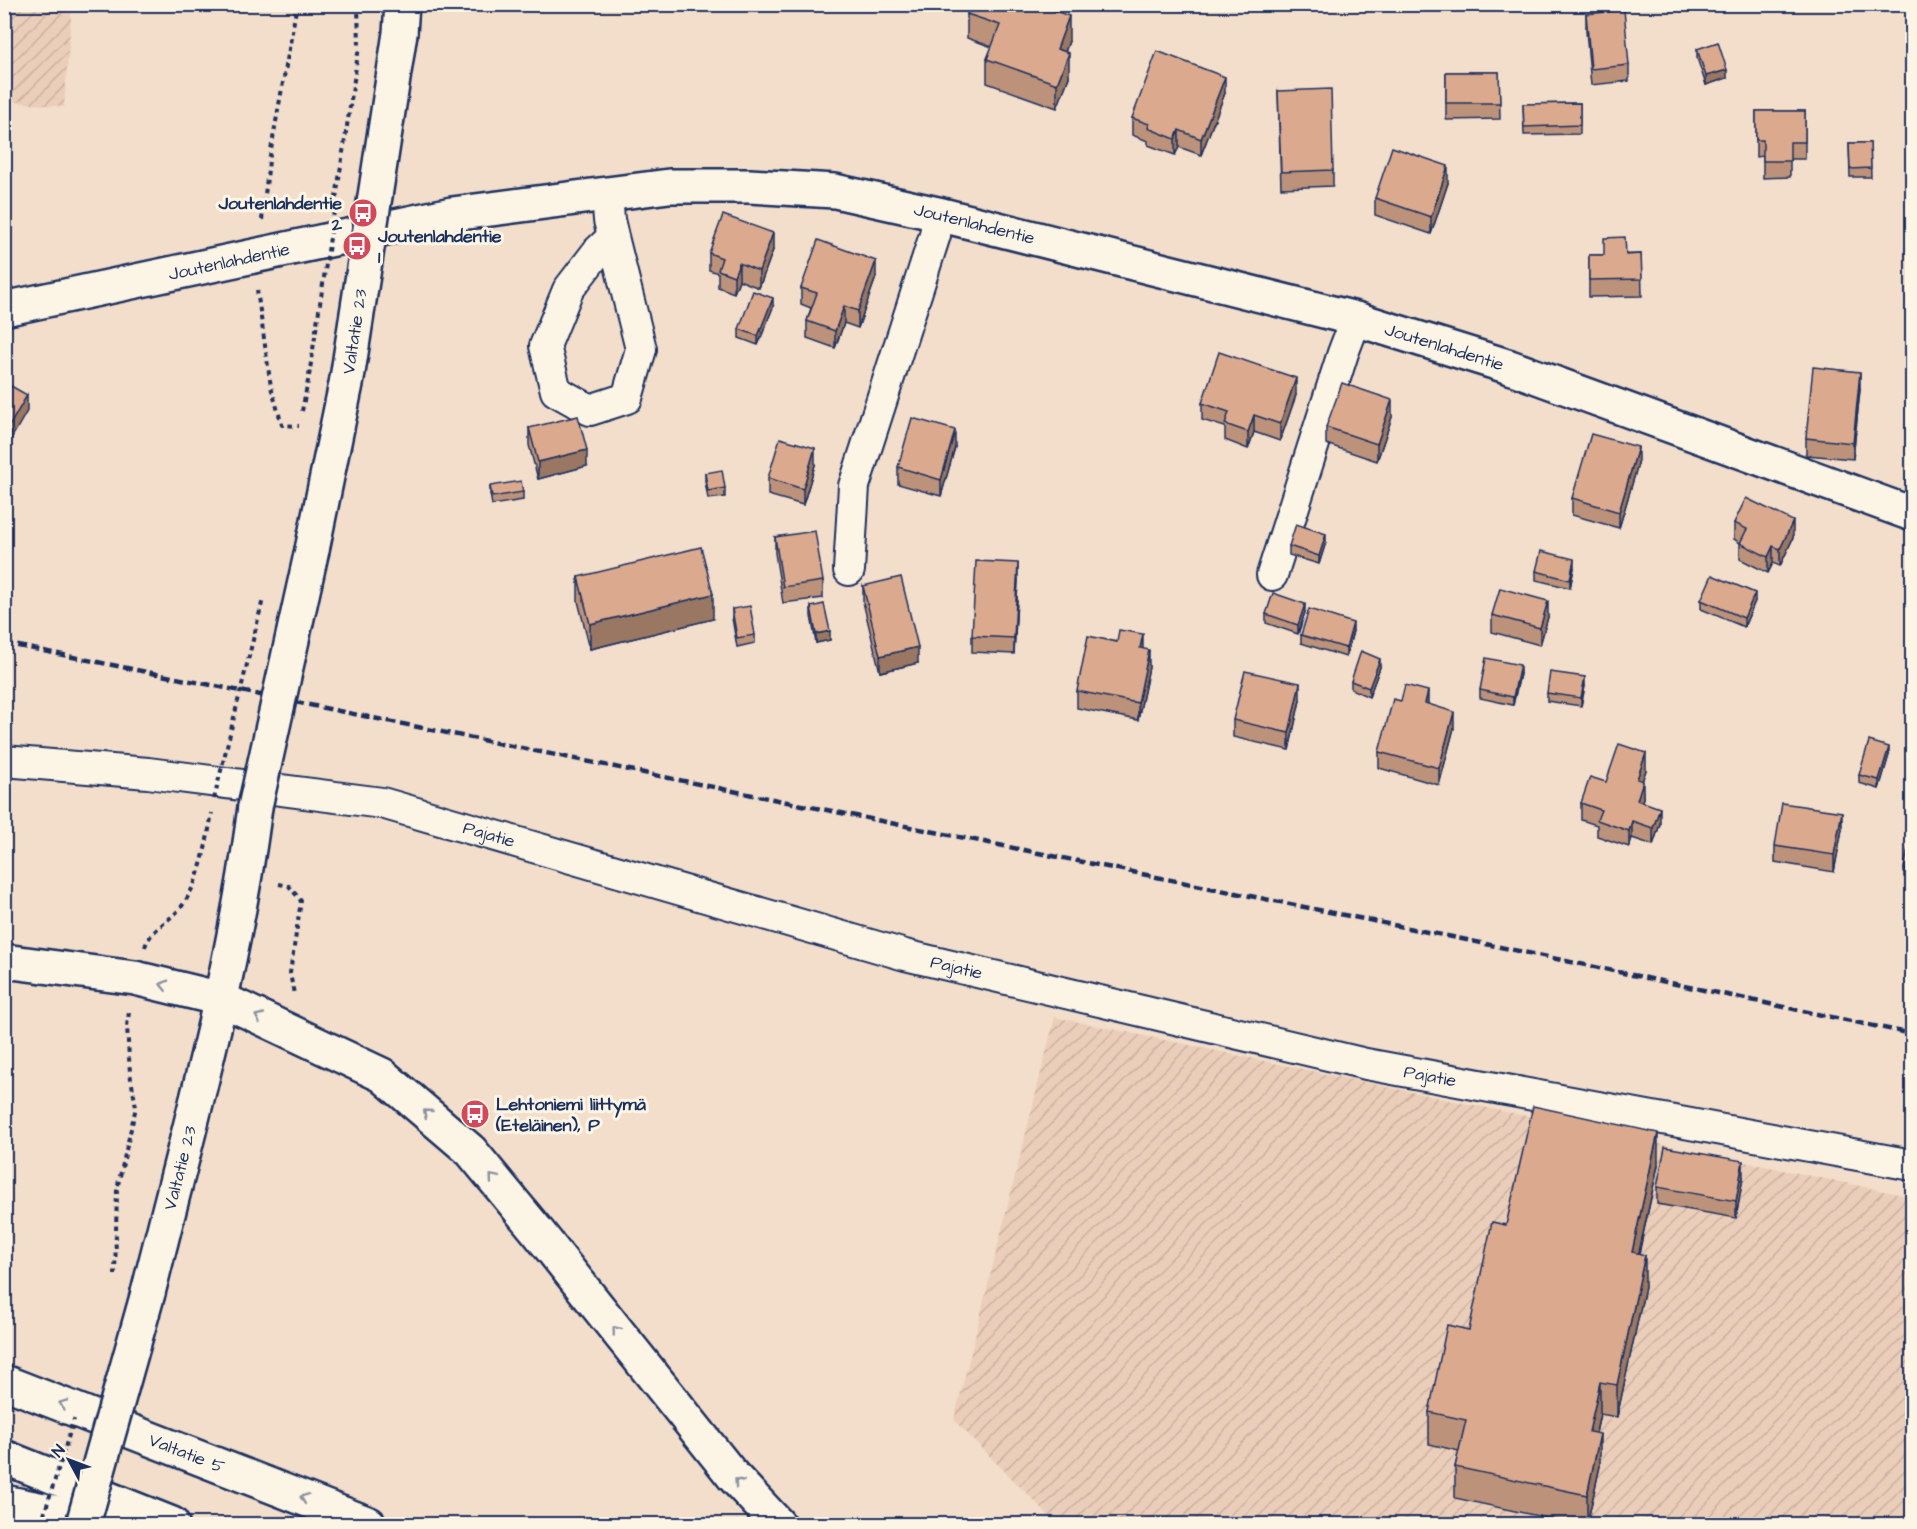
<svg xmlns="http://www.w3.org/2000/svg" width="1917" height="1529" font-family="'Architects Daughter',sans-serif">
<style>
.industrial{fill:url(#industrial-furrows)}
.lines{fill:none;stroke-linecap:round;stroke-linejoin:round}
.street-casing{stroke:#1b2f5e;stroke-width:34}
.secondary-casing{stroke:#1b2f5e;stroke-width:38}
.highway-casing{stroke:#1b2f5e;stroke-width:38}
.path{stroke:#1b2f5e;stroke-width:4;stroke-dasharray:4.5 4.5;stroke-linecap:butt}
.street{stroke:#fcf5e5;stroke-width:30}
.secondary{stroke:#fcf5e5;stroke-width:33}
.highway{stroke:#fcf5e5;stroke-width:33}
.rail{stroke:#1b2f5e;stroke-width:4.5;stroke-dasharray:9 4.5;stroke-linecap:butt}
.highway-bridge-casing{stroke:#1b2f5e;stroke-width:38;stroke-linecap:butt}
.path-bridge{stroke:#1b2f5e;stroke-width:4;stroke-dasharray:4.5 4.5;stroke-linecap:butt}
.highway-bridge{stroke:#fcf5e5;stroke-width:33}
.wall{fill:#bc927a;stroke:#1b2f5e;stroke-width:1.5}
.shaded-wall{fill:#997763;stroke:#1b2f5e;stroke-width:1.5}
.building{fill:#dbaa8e;stroke:#1b2f5e;stroke-width:1.5}
.oneway{stroke:#8c92a2}
.labels{text-anchor:middle;stroke-width:6;stroke-linejoin:round;paint-order:stroke}
.poi-label{font-size:18px;font-weight:bold;fill:#1b2f5e;stroke:#fcf5e5;text-anchor:start}
.street-label{font-size:18px;fill:#1b2f5e;stroke:#fcf5e5}
</style>
<defs>
<pattern id="industrial-furrows" width="10" height="10" patternUnits="userSpaceOnUse" patternTransform="scale(1.5)"><rect width="10" height="10" fill="#ebceb9"/><path d="M-1 1l2-2M0 10L10 0M9 11l2-2" fill="none" stroke="#c9b1a1"/></pattern>
</defs>
<rect width="100%" height="100%" fill="#f2decb"/>
<filter id="ink" filterUnits="userSpaceOnUse"><feTurbulence type="fractalNoise" baseFrequency=".0167" numOctaves="2"/><feDisplacementMap in="SourceGraphic" scale="12" xChannelSelector="R" yChannelSelector="G"/><feConvolveMatrix kernelMatrix="1 2 1 2 8 2 1 2 1" color-interpolation-filters="sRGB"/></filter>
<g filter="url(#ink)">
<g class="industrial">
<path d="M5,4l67,1 -8,102 -59,-6z"/>
<path d="M1055,1017l857,180v327h-855l-103,-104z"/>
</g>
<g class="lines">
<g class="street-casing">
<g id="street">
<path d="M607,194l2,26 4,17 28,112 -14,49 -37,12 -34,-19 -11,-45 23,-56 30,-39 15,-14"/>
<path d="M849,570l5,-84 81,-251 3,-21"/>
<path d="M1272,575l71,-222 13,-34"/>
<path id="s1" d="M4,761l144,12 234,30 523,152 461,109 546,101"/>
</g>
</g>
<g class="secondary-casing">
<g id="secondary">
<path id="s2" d="M4,309l448,-95 217,-28h80l86,5 103,23 418,105 154,48 402,147"/>
</g>
</g>
<g class="highway-casing">
<g id="highway">
<path d="M400,33l2,-29"/>
<path d="M312,550l35,-171"/>
<path d="M4,961l131,17 86,21 161,76 89,76 67,81 195,244 45,48"/>
<path id="s3" d="M148,1293c40,-161 86,-321 107,-486"/>
<path id="s4" d="M4,1382l365,142"/>
<path d="M4,1457l168,67"/>
<path d="M4,1502l108,22"/>
</g>
</g>
<g class="path">
<path d="M358,4l1,43"/>
<path d="M262,220l7,-59 28,-157"/>
<path d="M257,290l14,97 11,38 17,1"/>
<path d="M302,411l7,-35"/>
<path d="M279,884l10,2 12,15 -11,72 4,21"/>
<path d="M145,947c5,-18 26,-26 37,-41 19,-27 24,-61 30,-93"/>
<path d="M115,1275l2,-86 19,-82 -6,-34 -3,-47 2,-14"/>
</g>
<use href="#street" class="street"/>
<use href="#secondary" class="secondary"/>
<use href="#highway" class="highway"/>
<path class="rail" d="M4,643l1458,296 450,95"/>
<g class="highway-bridge-casing">
<g id="highway-bridge">
<path id="s5" d="M347,379l53,-346"/>
<path d="M255,807l57,-257"/>
<path d="M83,1524l65,-231"/>
</g>
</g>
<g class="path-bridge">
<path d="M309,376l50,-329"/>
<path d="M214,799l49,-200"/>
<path d="M41,1524l33,-105"/>
</g>
<use href="#highway-bridge" class="highway-bridge"/>
</g>
<g class="wall">
<path d="M1680,4h30v1l-29,6z"/>
<path d="M967,14l102,27 -4,11 4,25 -12,31 -70,-25v-24l5,-12 -25,-9z"/>
<path d="M1586,14l43,51v16l-38,4 -5,-54z"/>
<path d="M1697,49l30,29 -21,7 -9,-27z"/>
<path d="M1446,72h53l1,47 -54,1z"/>
<path d="M1278,91l55,79v16l-52,2z"/>
<path d="M1225,93l-24,62 -22,-8 -4,8 -27,-10v-4l-16,-6v-17z"/>
<path d="M1580,103v31l-56,1 -1,-31z"/>
<path d="M1756,111h49v48h-15v18l-27,1v-22l-7,1z"/>
<path d="M1849,143h21l1,34h-21z"/>
<path d="M1448,183l-17,51 -56,-19v-17z"/>
<path d="M773,250l-14,38 -20,-8 -5,13 -16,-6v-14l-9,-3v-17z"/>
<path d="M1641,254l1,42 -53,1v-42z"/>
<path d="M876,277l-18,51 -14,-5 -9,25 -28,-10v-17l4,-13 -10,-4v-16z"/>
<path d="M773,307l-15,38 -19,-7v-9z"/>
<path d="M1860,389l-7,70 -47,-4v-17z"/>
<path d="M1296,395l-16,46 -26,-9 -6,17 -23,-9v-13l-23,-7v-17z"/>
<path d="M1392,417l-15,44 -51,-17v-17z"/>
<path d="M529,428l58,38 -49,13 -9,-34z"/>
<path d="M955,447l-14,49 -43,-12v-17z"/>
<path d="M1638,464l-19,64 -47,-13v-17z"/>
<path d="M815,465l-12,40 -35,-10v-17z"/>
<path d="M705,473l20,15v9l-17,2 -3,-18z"/>
<path d="M490,486l33,6v8l-31,5 -2,-11z"/>
<path d="M1734,523l59,15 -13,28 -7,-3 -5,10 -28,-14v-16l-6,-4z"/>
<path d="M775,537l48,44v17l-40,5 -8,-50z"/>
<path d="M1326,542l-7,22 -30,-9v-9z"/>
<path d="M1574,568l-4,20 -34,-8v-9z"/>
<path d="M578,577l135,42 -123,30 -12,-48z"/>
<path d="M1018,580l-4,74 -42,-2v-16z"/>
<path d="M863,586l55,77 -38,9 -17,-70z"/>
<path d="M1701,600l54,1 -11,26 -43,-18z"/>
<path d="M811,607l19,33 -14,3 -5,-27z"/>
<path d="M732,609l23,26v8l-18,4 -5,-29z"/>
<path d="M1305,612l-7,22 -32,-11v-9z"/>
<path d="M1492,615l56,2 -8,28 -48,-13z"/>
<path d="M1353,631l-7,26 -45,-14v-8z"/>
<path d="M1143,649l6,18 -11,53 -61,-12v-17z"/>
<path d="M1380,667l-11,30 -18,-8v-8z"/>
<path d="M1520,674l-7,31 -33,-7v-8z"/>
<path d="M1585,686l-4,20 -34,-5v-8z"/>
<path d="M1300,700l-11,50 -56,-13v-17z"/>
<path d="M1401,701l27,3 26,24 -15,57 -60,-17v-16z"/>
<path d="M1889,755l-10,34 -20,-6v-8z"/>
<path d="M1646,770l-4,11 1,17 -1,3 18,23 -7,21 -21,-7 -3,9 -32,-11v-11l-16,-5v-17l25,-21z"/>
<path d="M1912,828v51l-8,-2v-8z"/>
<path d="M1842,829l-8,43 -59,-10v-16z"/>
<path d="M1658,1165l-19,89 6,33 -28,130 -17,-3 -4,19 4,33 -13,58h-12l-120,-26v-31l4,-16 -30,-7v-32l40,-82 37,-105z"/>
<path d="M1743,1177l-7,41 -79,-14v-17z"/>
</g>
<g class="shaded-wall">
<path d="M1069,16v25l-12,32v-24z"/>
<path d="M1069,53v24l-12,31v-24z"/>
<path d="M1727,70v8l-21,7v-9z"/>
<path d="M1225,77v16l-24,62v-16z"/>
<path d="M1179,130v17l-4,8v-16z"/>
<path d="M1448,166v17l-17,51v-17z"/>
<path d="M773,233v17l-14,38v-17z"/>
<path d="M876,261v16l-18,51v-17z"/>
<path d="M739,263v17l-5,13v-17z"/>
<path d="M773,298v9l-15,38v-9z"/>
<path d="M844,306v17l-9,25v-17z"/>
<path d="M1860,372v17l-7,70v-16z"/>
<path d="M7,374v16l-3,6v-17z"/>
<path d="M1296,378v17l-16,46v-17z"/>
<path d="M27,395v16l-23,40v-16z"/>
<path d="M1392,400v17l-15,44v-17z"/>
<path d="M1254,415v17l-6,17v-17z"/>
<path d="M955,430v17l-14,49v-16z"/>
<path d="M1638,447v17l-19,64v-16z"/>
<path d="M815,448v17l-12,40v-16z"/>
<path d="M587,450v16l-49,13v-17z"/>
<path d="M1793,521v17l-13,28v-17z"/>
<path d="M1326,534v8l-7,22v-8z"/>
<path d="M1773,546v17l-5,10v-16z"/>
<path d="M1574,559v9l-4,20v-8z"/>
<path d="M1018,563v17l-4,74v-16z"/>
<path d="M1755,593v8l-11,26v-9z"/>
<path d="M713,594v25l-123,30v-25z"/>
<path d="M1548,601v16l-8,28v-17z"/>
<path d="M1305,604v8l-7,22v-9z"/>
<path d="M1353,623v8l-7,26v-9z"/>
<path d="M830,631v9l-14,3v-9z"/>
<path d="M1143,634v17l-3,-3z"/>
<path d="M918,647v16l-38,9v-16z"/>
<path d="M1149,650v17l-11,53v-17z"/>
<path d="M1380,659v8l-11,30v-9z"/>
<path d="M1520,665v9l-7,31v-8z"/>
<path d="M1585,677v9l-4,20v-8z"/>
<path d="M1300,683v17l-11,50v-17z"/>
<path d="M1428,691v17l-3,-5z"/>
<path d="M1454,712v16l-15,57v-17z"/>
<path d="M1889,747v8l-10,34v-9z"/>
<path d="M1646,753v17l-9,26v-17z"/>
<path d="M1643,781v17l-6,18v-16z"/>
<path d="M1660,808v16l-7,21v-17z"/>
<path d="M1842,812v17l-8,43v-17z"/>
<path d="M1632,821v17l-3,9v-16z"/>
<path d="M1658,1133v32l-26,119v-32z"/>
<path d="M1743,1161v16l-7,41v-17z"/>
<path d="M1645,1255v32l-28,130v-32z"/>
<path d="M1600,1382v32l-11,50v-32z"/>
<path d="M1600,1434v32l-13,58v-29z"/>
</g>
<g class="building">
<path d="M970,4h66l33,12 -12,33 12,4 -12,31 -70,-25 13,-34 -33,-11z"/>
<path d="M1624,10l5,55 -38,4 -5,-55z"/>
<path d="M1718,42l9,28 -21,6 -9,-27z"/>
<path d="M1157,51l68,26 -24,62 -22,-9 -4,9 -27,-11 1,-4 -17,-6z"/>
<path d="M1446,72h53l1,31h-54z"/>
<path d="M1331,89l2,81 -52,2 -3,-81z"/>
<path d="M1580,103v22l-56,2 -1,-23z"/>
<path d="M1756,111h49v31h-15v19h-27v-21h-7z"/>
<path d="M1849,143h21l1,25 -21,1z"/>
<path d="M1392,147l56,19 -17,51 -56,-19z"/>
<path d="M723,215l50,18 -14,38 -20,-8 -5,13 -16,-6 4,-12 -13,-5z"/>
<path d="M1625,237l1,18 15,-1 1,25 -53,1v-25h15v-17z"/>
<path d="M818,240l58,21 -18,50 -14,-5 -9,25 -28,-10 10,-28 -16,-5z"/>
<path d="M753,291l20,7 -15,38 -19,-7z"/>
<path d="M1219,352l77,26 -16,46 -26,-9 -6,17 -23,-8 4,-12 -27,-9z"/>
<path d="M1813,367l47,5 -7,71 -47,-5z"/>
<path d="M4,382l23,13 -23,40z"/>
<path d="M1342,383l50,17 -15,44 -51,-17z"/>
<path d="M578,416l9,34 -49,12 -9,-34z"/>
<path d="M912,418l43,12 -14,50 -43,-13z"/>
<path d="M1591,434l47,13 -19,65 -47,-14z"/>
<path d="M780,438l35,10 -12,41 -35,-11z"/>
<path d="M722,470l3,18 -17,3 -3,-18z"/>
<path d="M521,481l2,11 -31,5 -2,-11z"/>
<path d="M1746,498l47,23 -13,28 -7,-3 -5,11 -28,-14 7,-14 -13,-6z"/>
<path d="M1296,524l30,10 -7,22 -30,-10z"/>
<path d="M815,531l8,50 -40,6 -8,-50z"/>
<path d="M701,547l12,47 -123,30 -12,-47z"/>
<path d="M1541,551l33,8 -4,21 -34,-9z"/>
<path d="M976,561l42,2 -4,75 -42,-2z"/>
<path d="M1712,575l43,18 -11,25 -43,-18z"/>
<path d="M901,577l17,70 -38,9 -17,-70z"/>
<path d="M1500,588l48,13 -8,27 -48,-13z"/>
<path d="M1273,593l32,11 -7,21 -32,-11z"/>
<path d="M824,604l6,27 -14,3 -5,-27z"/>
<path d="M750,606l5,29 -18,3 -5,-29z"/>
<path d="M1309,609l44,14 -7,25 -45,-13z"/>
<path d="M1119,630l24,4 -3,14 9,2 -11,53 -61,-12 11,-55 29,6z"/>
<path d="M1361,651l19,8 -11,29 -18,-7z"/>
<path d="M1486,658l34,7 -7,32 -33,-7z"/>
<path d="M1245,671l55,12 -11,50 -56,-13z"/>
<path d="M1550,672l35,5 -4,21 -34,-5z"/>
<path d="M1405,685l23,6 -3,12 29,9 -15,56 -60,-16 14,-53 8,2z"/>
<path d="M1869,741l20,6 -10,33 -20,-5z"/>
<path d="M1619,744l27,9 -9,26 6,2 -6,19 23,8 -7,20 -21,-7 -3,10 -32,-11 4,-10 -20,-7 9,-26 16,5z"/>
<path d="M1782,803l60,9 -8,43 -59,-9z"/>
<path d="M1912,828v43l-8,-2z"/>
<path d="M1533,1106l125,27 -26,119 13,3 -28,130 -17,-3 -11,50 11,2 -13,61 -132,-28 11,-47 -37,-8 18,-87 22,5 23,-108 14,3z"/>
<path d="M1665,1147l78,14 -7,40 -79,-14z"/>
</g>
<defs><path id="oneway-chevron" d="M-2-3.5L2.5 0L-2 3.5" fill="none" stroke-width="1.6" stroke-linecap="round" stroke-linejoin="round" transform="scale(1.5)"/></defs>
<g class="oneway">
<use href="#oneway-chevron" transform="translate(164 985) rotate(-167)"/>
<use href="#oneway-chevron" transform="translate(259 1017) rotate(-155)"/>
<use href="#oneway-chevron" transform="translate(427 1113) rotate(-139)"/>
<use href="#oneway-chevron" transform="translate(493 1178) rotate(-130)"/>
<use href="#oneway-chevron" transform="translate(616 1330) rotate(-129)"/>
<use href="#oneway-chevron" transform="translate(63 1404) rotate(-159)"/>
<use href="#oneway-chevron" transform="translate(738 1482) rotate(-132)"/>
<use href="#oneway-chevron" transform="translate(304 1498) rotate(-159)"/>
</g>
</g>
<defs>
<g id="bus-disc" transform="scale(1.5)"><circle r="9.5" fill="#d1495b" stroke="#fcf5e5"/><path d="M-5-6H5V4H4V6H2V4H-2V6H-4V4H-5ZM-3.5-4V0h7V-4ZM-3.5 1.2v1.5H-2V1.2ZM2 1.2v1.5H3.5V1.2Z" fill="#fff"/></g>
</defs>
<g fill-rule="evenodd">
<use href="#bus-disc" x="363" y="213"/>
<use href="#bus-disc" x="357" y="246"/>
<use href="#bus-disc" x="475" y="1114"/>
</g>
<g class="labels">
<g class="poi-label">
<text x="342" y="209" text-anchor="end">Joutenlahdentie<tspan x="342" dy="21">2</tspan></text>
<text x="378" y="242">Joutenlahdentie<tspan x="378" dy="21">1</tspan></text>
<text x="496" y="1110">Lehtoniemi liittymä<tspan x="496" dy="21">(Eteläinen), P</tspan></text>
</g>
<g class="street-label">
<text dy="6" stroke="none"><textPath href="#s2" startOffset="986">Joutenlahdentie</textPath></text>
<text dy="6" stroke="none"><textPath href="#s2" startOffset="230">Joutenlahdentie</textPath></text>
<text dy="6" stroke="none"><textPath href="#s5" startOffset="48">Valtatie 23</textPath></text>
<text dy="6" stroke="none"><textPath href="#s2" startOffset="1472">Joutenlahdentie</textPath></text>
<text dy="6" stroke="none"><textPath href="#s1" startOffset="492">Pajatie</textPath></text>
<text dy="6" stroke="none"><textPath href="#s1" startOffset="978">Pajatie</textPath></text>
<text dy="6" stroke="none"><textPath href="#s1" startOffset="1464">Pajatie</textPath></text>
<text dy="6" stroke="none"><textPath href="#s3" startOffset="129">Valtatie 23</textPath></text>
<text dy="6" stroke="none"><textPath href="#s4" startOffset="196">Valtatie 5</textPath></text>
</g>
</g>
<rect width="1917" height="1529" fill="none" stroke="#fcf5e5" stroke-width="24"/>
<rect x="12" y="12" width="1893" height="1505" fill="none" stroke="#1b2f5e" stroke-width="2" filter="url(#ink)"/>
<g transform="translate(69 1460) rotate(311)" stroke="#fcf5e5" stroke-width="4.5" paint-order="stroke">
<path d="M0-4.5L10 22L0 15L-10 22Z" fill="#1b2f5e"/>
<text y="-9" font-size="16" font-weight="bold" text-anchor="middle" fill="#1b2f5e">N</text>
</g>
</svg>
